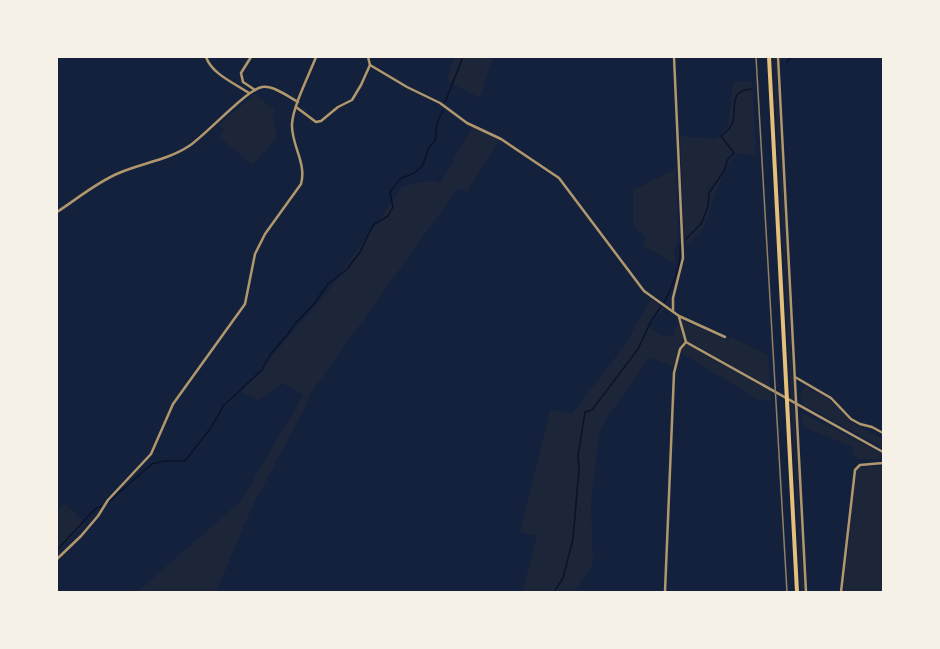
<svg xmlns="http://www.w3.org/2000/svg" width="940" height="649" font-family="Commissioner,sans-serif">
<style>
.green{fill:#1d2539}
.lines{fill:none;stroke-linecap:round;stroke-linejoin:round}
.stream{stroke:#0b132b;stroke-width:1.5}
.minor{stroke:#b1986c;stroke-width:2.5}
.trunk{stroke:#e5c07b;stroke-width:4}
.rail{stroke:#918062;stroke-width:1.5}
</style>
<rect width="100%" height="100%" fill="#14213d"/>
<g class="green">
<path d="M454,57h39l-13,41 -33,-17z"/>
<path d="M773,57h3l28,535h-3z"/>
<path d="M750,81l2,2 4,73 -19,-3c-11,12 -16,27 -22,42 -4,9 -5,17 -10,26l1,4 -18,20 -4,-8 -4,-101 37,3 11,-13 5,-44z"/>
<path d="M254,94l21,16 -2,7 4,20 -24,28 -34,-28 5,-7 -6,-4z"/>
<path d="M472,127l27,13 -32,52 -9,-4 -150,209v5l-55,103 -37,87h-79l104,-91 62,-106 -21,-12 -24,17 -17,-8 88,-102 74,-104 30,-6 7,3z"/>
<path d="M676,169l2,68 -4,13 1,13 -26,-14 -5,-1 1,-12 -12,-9v-37z"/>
<path d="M651,299l14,10 -12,9 -4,8 11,9 14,1v-5l8,-11 46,21 3,-4 37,18 3,46 -14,-2 -79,-48 -4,16 -24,-10 -44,62 -7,14 -8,72 2,57 -4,9 -16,21h-51l15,-56 -17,-4 30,-122 22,4 52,-68z"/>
<path d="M805,387l23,12 25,24 30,16v9l-81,-44 -1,-10z"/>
<path d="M802,413l79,40 1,4 -3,3 -22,-1 -4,-5v-7l-50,-20z"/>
<path d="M883,466v126h-40l13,-120 4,-4z"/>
<path d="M65,504l21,20 -29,28v-41z"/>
</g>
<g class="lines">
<g class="stream">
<path d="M787,62l4,-5"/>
<path d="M445,102l18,-45"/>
<path d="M686,239l15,-15 7,-17 1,-14 15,-22 4,-12 6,-6 -13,-17c4,-3 9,-7 11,-12 6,-15 -5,-33 19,-35"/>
<path d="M664,303c9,-19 18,-37 16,-58"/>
<path d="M106,504l46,-40 12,-3h21l25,-32 14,-24 38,-35 8,-15 17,-20 7,-10 20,-21 14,-20 19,-15 13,-17 13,-27 15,-9 5,-9 -3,-15 10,-13 14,-6 9,-8 6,-18 6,-6 2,-18 6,-13"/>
<path d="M57,550l38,-41 7,-3"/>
<path d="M554,592l9,-14 10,-39 6,-70 -1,-13 7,-44 7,-2 46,-61 14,-30 9,-12"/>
</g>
<g class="minor">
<path d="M206,57c6,17 28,26 43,36"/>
<path d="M251,57l-10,16 2,9 12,8"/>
<path d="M778,57l28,535"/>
<path d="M370,65l37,22 33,16 27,20 34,16 58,39 85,113 35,25 46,21"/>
<path d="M296,107l20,15 5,-1 17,-14 14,-7 9,-15 9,-20 -2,-8"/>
<path d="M57,212c20,-13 40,-30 62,-39 23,-10 49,-13 70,-27 18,-12 57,-56 73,-59 11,-2 27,10 36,15"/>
<path d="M673,310v-12l10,-40 -9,-201"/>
<path d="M679,317l7,25 7,4 190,106"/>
<path d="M795,377l36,21 20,21 9,5 12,3 11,6"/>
<path d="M57,559l24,-23 17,-20 10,-16 43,-46 22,-50 72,-100 10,-50 10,-20 36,-50c6,-21 -10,-39 -9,-60 1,-18 17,-49 24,-67"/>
<path d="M665,592l9,-219 6,-24 6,-7"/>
<path d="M841,592l14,-122 5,-5 23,-2"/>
</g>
<path class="trunk" d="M769,57l28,535"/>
<path class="rail" d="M756,57l31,535"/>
</g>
<rect width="940" height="649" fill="none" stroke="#f6f1e7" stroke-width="116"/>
</svg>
